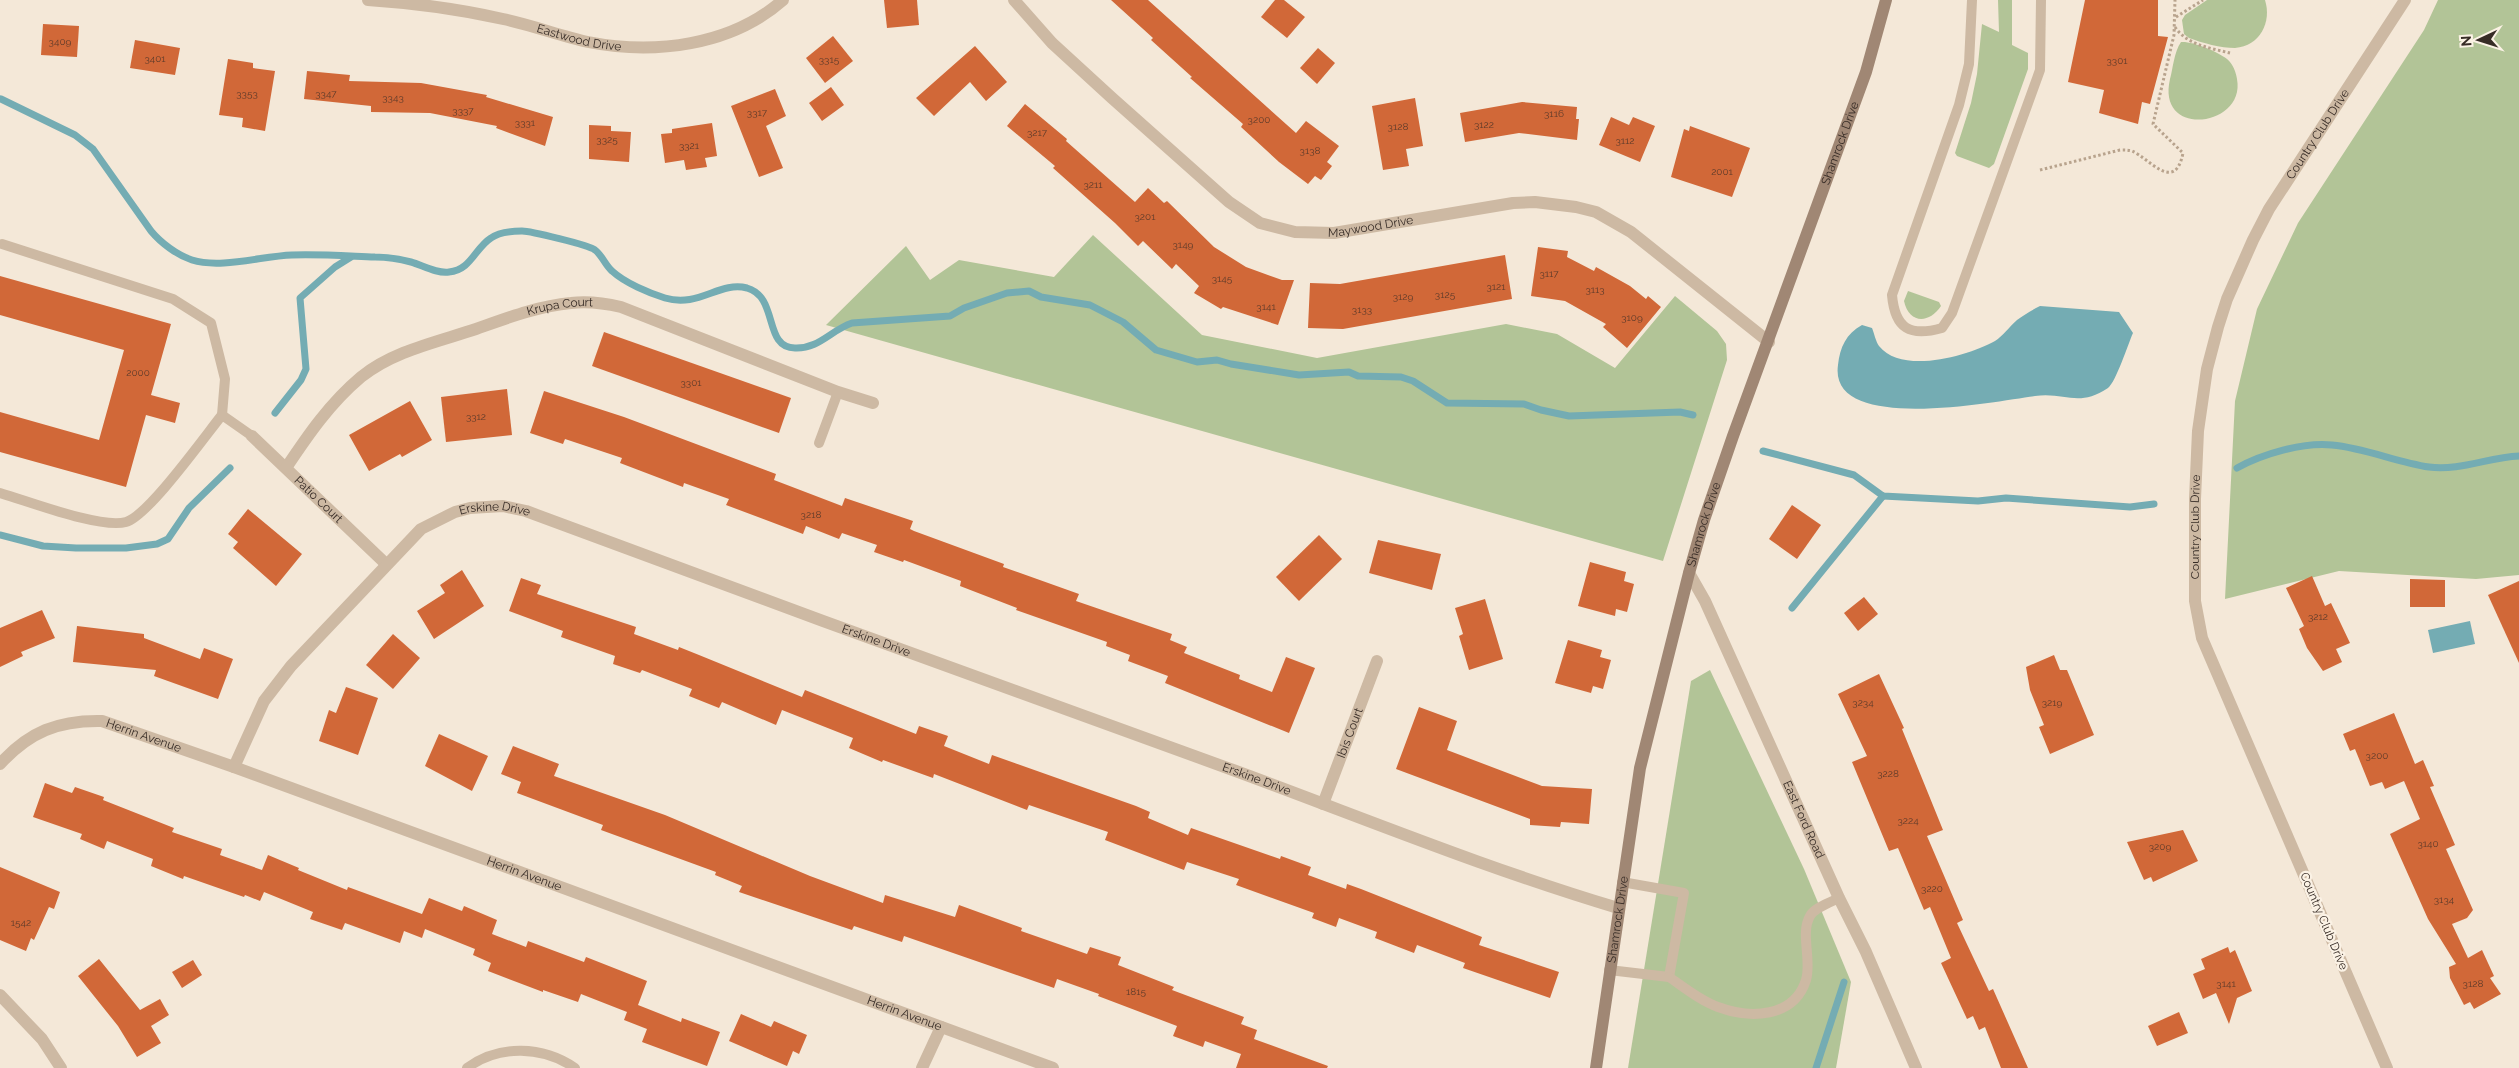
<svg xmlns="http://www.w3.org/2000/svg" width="2519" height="1068" font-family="Raleway,sans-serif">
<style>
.green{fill:#b2c497}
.water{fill:#74acb3}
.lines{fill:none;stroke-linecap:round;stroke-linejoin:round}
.stream{stroke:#74acb3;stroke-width:7}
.building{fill:#d16838}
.path{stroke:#b8a38d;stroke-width:3;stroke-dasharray:2.5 2.5;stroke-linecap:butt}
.lane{stroke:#cdb9a3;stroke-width:10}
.street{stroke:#cdb9a3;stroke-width:12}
.secondary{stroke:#a08774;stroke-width:12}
.labels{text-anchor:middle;stroke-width:4.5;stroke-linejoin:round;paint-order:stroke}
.number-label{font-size:10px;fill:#5e3b2a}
.street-label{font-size:12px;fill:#372c26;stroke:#fbf2e5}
</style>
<rect width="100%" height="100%" fill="#f4e8d8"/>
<g class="green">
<path d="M1998,0h14v45l16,8v16l-34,95 -5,4 -32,-12 -2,-3 16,-50 6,-29 5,-50 17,8z"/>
<path d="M2207,0h58c7,22 -5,46 -30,48 -14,0 -33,-5 -46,-10l-5,-4 -2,-14 3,-5z"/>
<path d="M2438,0h81v575l-43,4 -137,-8 -114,28 10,-198 22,-92 41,-86 126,-193z"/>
<path d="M2181,42c11,-1 36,9 46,17 6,5 9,13 10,20 9,48 -81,60 -67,0 3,-11 4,-27 11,-37z"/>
<path d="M1093,235l109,100 115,23 189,-34 51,10 58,34 60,-72 42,35 9,13 1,16 -64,201 -837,-236 80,-79 24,34 29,-20 95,17z"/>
<path d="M1908,291l31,11 2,4c-12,18 -32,18 -37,-5z"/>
<path d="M1710,670l94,199 47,113 -15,86h-208l63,-387z"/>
</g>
<g class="water">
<path d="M2040,306l79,6 14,21c-5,11 -17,49 -25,55 -30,20 -42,4 -73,8 -39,5 -207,39 -197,-31 2,-18 8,-31 24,-40l10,3c2,5 4,14 7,18 23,29 89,10 116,-5 8,-5 14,-14 22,-21 7,-5 15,-10 23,-14z"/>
<path d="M2470,621l5,23 -42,9 -5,-23z"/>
</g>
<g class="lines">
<g class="stream">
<path d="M1,99l74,36 18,14 58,82c10,12 26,24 41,29 29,9 70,-4 100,-5 27,-1 56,1 83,2 12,0 25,2 36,5 11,3 26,12 38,10 22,-2 26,-24 42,-34 8,-6 21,-7 31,-7 8,0 67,14 73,19 7,5 10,15 17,21 13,12 37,22 53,27 34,10 54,-17 82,-10 32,9 16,60 48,60 24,1 36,-18 57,-25l98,-7 14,-8 43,-15 22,-2 12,6 49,8 33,17 33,28 41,12 20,-2 14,4 68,11 50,-3 9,4 43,1 12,4 34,22 77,1 17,6 28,6 111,-4 13,3"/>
<path d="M275,413l26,-33 5,-11 -6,-71 35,-31 16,-10"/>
<path d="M1763,451l91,24 29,21 95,5 28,-3 124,9 24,-3"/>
<path d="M2237,468c25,-14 66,-26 95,-23 33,3 64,17 97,22 31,4 60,-10 90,-11"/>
<path d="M0,535l43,11 33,2h50l31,-4 11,-5 21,-31 41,-40"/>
<path d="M1792,608l91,-112"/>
<path d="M1816,1068l28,-86"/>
</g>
</g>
<g class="building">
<path d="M884,0h33l2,25 -32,3z"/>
<path d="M1111,0h37l148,133 10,-12 33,25 -12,16 5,4 -11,14 -6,-4 -7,8 -29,-22 -38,-35 2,-3 -53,-46 2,-1 -41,-37 2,-2z"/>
<path d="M1275,0h9l21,17 -18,21 -26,-21z"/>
<path d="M2085,0h73v36l10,1 -18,67 -8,-2 -4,22 -39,-11 5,-23 -36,-8z"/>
<path d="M43,24l36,2 -2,31 -36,-2z"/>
<path d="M833,36l20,25 -28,22 -19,-25z"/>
<path d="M135,40l45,8 -5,27 -45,-7z"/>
<path d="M975,46l32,36 -21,19 -16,-19 -36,34 -18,-18z"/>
<path d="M1318,48l17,15 -18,21 -17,-16z"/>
<path d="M228,59l25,4v5l22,3 -10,60 -23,-4 1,-9 -24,-3z"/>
<path d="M307,71l43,4 -1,6 72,2 66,12 -1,2 67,20 -8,29 -49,-18 1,-2 -67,-13 -59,-1v-6l-67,-7z"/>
<path d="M831,87l13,18 -22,16 -13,-18z"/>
<path d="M775,89l11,27 -20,10 17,42 -24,9 -28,-71z"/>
<path d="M1415,98l8,48 -17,3 3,17 -26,4 -11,-64z"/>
<path d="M1522,102l55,5 -1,12h3l-2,21 -58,-7 -54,9 -5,-29z"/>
<path d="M1025,104l42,35 -1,2 69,61 13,-14 16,15 3,-2 47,46 32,20 36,13h12l-16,45 -55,-18 -2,2 -27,-16 5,-7 -23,-22 -4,5 -29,-28 -5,5 -23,-23 -62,-55 2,-2 -48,-40z"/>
<path d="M1611,117l18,8 4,-8 22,9 -15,36 -41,-17z"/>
<path d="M712,123l5,33 -12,2 2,9 -21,3 -2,-10 -19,3 -4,-29 11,-1v-4z"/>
<path d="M589,125l22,1v5l20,1 -2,30 -40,-3z"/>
<path d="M1690,126l60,22 -18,49 -61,-20 13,-48 5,2z"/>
<path d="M1538,247l30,4 -1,6 27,14 2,-4 34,19 16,13 2,-3 13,11 -34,41 -24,-21 3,-3 -41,-23 -34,-5z"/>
<path d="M1505,255l7,44 -169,30 -35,-1 2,-45 30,1z"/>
<path d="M0,276l171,48 -20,71 29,8 -5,20 -29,-8 -20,72 -126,-35v-40l99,28 25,-90 -124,-35z"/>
<path d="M604,332l187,66 -12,35 -187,-67z"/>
<path d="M507,389l5,46 -66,7 -5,-45z"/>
<path d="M544,391l80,26 152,57 -2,6 68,26 3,-8 68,23 -3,8 4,2 90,33 -1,3 76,27 -3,7 96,33 -2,6 17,7 -3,6 56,22 -1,4 33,13 14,-35 29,11 -26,65 -124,-50 3,-7 -40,-15 2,-6 -24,-9 1,-4 -91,-32 1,-2 -57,-22 1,-5 -57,-21 -1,2 -29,-10 3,-7 -35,-12 -3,6 -33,-13 -3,8 -77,-29 3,-6 -45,-16 -1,4 -63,-24 2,-5 -57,-19 -2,5 -33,-11z"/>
<path d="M410,401l22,39 -30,17 -2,-3 -31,17 -20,-36z"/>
<path d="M1792,505l29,20 -24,34 -28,-20z"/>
<path d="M248,509l54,45 -26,32 -43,-38 5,-6 -10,-8z"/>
<path d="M1319,535l23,24 -43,42 -23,-24z"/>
<path d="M1378,540l63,14 -9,36 -63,-17z"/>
<path d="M1590,562l36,10 -2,9 10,3 -7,28 -11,-3 -1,7 -37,-10z"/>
<path d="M462,570l22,36 -50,33 -17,-28 28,-18 -5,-8z"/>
<path d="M2312,576l13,30 6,-3 19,40 -14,6 6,13 -19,9 -16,-23 -8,-19 5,-3 -18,-38z"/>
<path d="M521,578l20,7 -4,9 99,33 -2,7 44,16 1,-3 20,8 103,42 3,-7 111,44 3,-8 29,10 -4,10 45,18 3,-9 144,51 14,6 -2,6 40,17 3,-7 89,31 1,-3 30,11 -3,8 38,14 1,-5 14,5 121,48 -3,8 80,27 -9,26 -87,-30 2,-5 -48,-18 -3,8 -39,-15 2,-6 -38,-14 -3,9 -24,-9 2,-5 -78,-28 3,-6 -52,-17 -3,8 -79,-30 3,-8 -79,-27 -2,5 -93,-36 -1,4 -50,-18 -1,2 -33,-14 4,-10 -71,-28 -6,15 -54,-23 -3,6 -30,-12 3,-7 -50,-19 -2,3 -27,-9 2,-8 -54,-19 2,-6 -54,-20z"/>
<path d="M2410,579l35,1v27h-35z"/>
<path d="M2519,581v82l-31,-68z"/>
<path d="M1864,597l14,17 -20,17 -14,-18z"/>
<path d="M1485,599l18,60 -34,11 -10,-34 4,-2 -8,-26z"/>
<path d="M42,610l13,28 -34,14 2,4 -23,11v-39z"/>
<path d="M77,626l67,8v4l56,21 4,-11 29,11 -15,40 -64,-23 2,-6 -83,-8z"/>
<path d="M393,634l27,24 -27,31 -27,-24z"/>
<path d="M1568,640l34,10 -2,7 11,3 -8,29 -10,-3 -2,7 -36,-10z"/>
<path d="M2054,655l6,15h7l27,65 -44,19 -11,-27 5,-2 -14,-35 -4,-23z"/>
<path d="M1879,674l25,54 -2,1 41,101 -16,6 36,84 -6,3 32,68 4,-2 35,79h-27l-16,-41 -6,3 -6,-14 -6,3 -26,-56 10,-5 -21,-51 -6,3 -26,-62 -9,3 -37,-89 15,-6 -29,-62z"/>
<path d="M346,687l32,11 -20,57 -39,-14 10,-31 7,3z"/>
<path d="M1419,707l38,14 -10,29 95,36 50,3 -3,35 -28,-2 -1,5 -30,-2v-6l-134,-50z"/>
<path d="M2394,713l21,51 8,-4 11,26 -4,1 25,58 -9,4 27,61 -6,8 -15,6 16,34 14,-8 12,26 -4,2 11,16 -27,15 -4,-7 -6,3 -14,-27 -1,-11 7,-3 -28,-45 -38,-85 30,-15 -16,-38 -19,8 -3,-7 -12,4 -15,-37 -5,2 -7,-17z"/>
<path d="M439,734l49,22 -16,35 -47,-25z"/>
<path d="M513,746l46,18 -5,12 111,39 145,61 73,27 2,-8 70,22 4,-12 63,23 -1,3 66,23 3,-7 31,10 -3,8 56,22 -2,3 72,27 -3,7 16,6 -3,9 74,27 -1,2h-91l5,-14 -36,-13 -2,6 -30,-11 4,-10 -79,-30 1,-2 -42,-15 -3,9 -150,-52 -2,6 -48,-16 -2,4 -113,-38 3,-6 -27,-11 1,-3 -115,-42 2,-5 -86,-32 4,-11 -20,-8z"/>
<path d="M45,783l27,10 3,-6 29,10 -1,3 71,28 -2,4 50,17 -2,6 42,15 6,-15 31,13 -1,2 49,20 1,-3 74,27 7,-16 33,13 2,-5 33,14 -5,14 34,13 2,-6 56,21 2,-5 61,24 -9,24 43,17 1,-4 38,14 -13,34 -65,-24 5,-13 -23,-9 3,-8 -46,-18 -3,8 -35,-12v2l-55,-21 3,-8 -18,-8 2,-6 -50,-20 -3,9 -18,-7 -4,12 -55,-20 -3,7 -32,-11 3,-7 -49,-20 -4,9 -15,-6 -1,2 -60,-21 -1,3 -32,-13 2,-7 -46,-18 -3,8 -24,-10 2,-5 -49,-17z"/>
<path d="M2183,830l15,31 -45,21 -2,-5 -7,3 -17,-38z"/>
<path d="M0,867l60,25 -6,17 -5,-2 -15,33 -3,-2 -5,13 -26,-11z"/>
<path d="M2228,947l2,6 5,-3 17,41 -15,7 -8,26 -13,-31 -13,6 -10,-25 12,-5 -4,-10z"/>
<path d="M99,959l41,51 20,-11 9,16 -18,11 10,17 -24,14 -19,-31 -40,-50z"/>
<path d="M193,960l9,15 -20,13 -10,-16z"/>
<path d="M2179,1012l9,21 -31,13 -9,-20z"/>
<path d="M741,1014l30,13 3,-6 33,14 -8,19 -6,-3 -6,15 -58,-25z"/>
</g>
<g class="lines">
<g class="path">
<path d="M2176,17l27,-17"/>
<path d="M2175,27c12,18 35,21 55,26"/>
<path d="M2040,170l80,-20c5,0 8,0 12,1 17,7 43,43 51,2l-30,-29 21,-89 1,-35"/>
</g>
<g class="lane">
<path d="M1972,0l-3,64 -10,41 -67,190c3,34 18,42 50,33l10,-15 88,-243 1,-70"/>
<path d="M2,244l171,55 38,24 14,56 -3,36"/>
<path d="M819,443l19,-51"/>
<path d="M0,493c28,8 100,36 126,29 22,-6 79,-86 96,-107l30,21"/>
<path d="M1609,970l60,7 15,-84 -62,-11"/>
<path d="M1669,977c16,11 32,24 49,30 32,12 76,11 88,-27 6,-19 -6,-47 4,-64 4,-8 21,-14 29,-18"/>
<path d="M467,1068c32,-24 76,-22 108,0"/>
</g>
<g class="street">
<path id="s1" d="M368,0c45,3 91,9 135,19 29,6 57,17 85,23 66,13 143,4 195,-42"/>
<path id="s2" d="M1014,0l38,43 60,55 117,104 31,21 35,9 39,1 179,-30 22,-1 41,5 20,5 35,20 138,110"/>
<path id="s3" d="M252,436l134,128"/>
<path id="s4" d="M286,468c22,-33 44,-65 75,-91 32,-26 76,-35 115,-48 31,-11 62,-23 95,-26 17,-2 33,0 50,4l217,85 35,11"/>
<path id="s5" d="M1689,573l16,28 134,297 27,54 50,116"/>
<path id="s6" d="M0,764c29,-32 58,-44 102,-43l132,46 819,301"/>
<path id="s7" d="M234,767l30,-66 27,-35 130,-137 34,-17 15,-4 33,-2 23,5c235,88 471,174 707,259 128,47 254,99 385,138"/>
<path id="s8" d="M1323,804l54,-143"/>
<path d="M0,995l42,44 19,29"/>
<path d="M922,1068l19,-41"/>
<path id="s9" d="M2387,1068l-185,-430 -7,-37v-102l3,-68 9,-62 11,-42 9,-28 26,-59 16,-31 136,-209"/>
</g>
<path class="secondary" id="s10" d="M1596,1068l44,-300 49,-195 15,-53 29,-84 133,-364 20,-72"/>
</g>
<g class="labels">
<g class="number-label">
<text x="60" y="45">3409</text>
<text x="155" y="62">3401</text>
<text x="829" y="63">3315</text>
<text x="2117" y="64">3301</text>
<text x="247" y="97">3353</text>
<text x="326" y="97">3347</text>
<text x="393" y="101">3343</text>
<text x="463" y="114">3337</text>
<text x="757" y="116">3317</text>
<text x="1554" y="117">3116</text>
<text x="1259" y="123">3200</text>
<text x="525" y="126">3331</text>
<text x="1484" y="128">3122</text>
<text x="1398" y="130">3128</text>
<text x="1037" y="136">3217</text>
<text x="607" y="143">3325</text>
<text x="1625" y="144">3112</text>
<text x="689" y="149">3321</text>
<text x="1310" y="154">3138</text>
<text x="1722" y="175">2001</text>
<text x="1093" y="188">3211</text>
<text x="1145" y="220">3201</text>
<text x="1183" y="248">3149</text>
<text x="1549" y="277">3117</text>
<text x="1222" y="282">3145</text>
<text x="1496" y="290">3121</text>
<text x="1595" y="293">3113</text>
<text x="1445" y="298">3125</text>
<text x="1403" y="300">3129</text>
<text x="1266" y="310">3141</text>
<text x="1362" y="313">3133</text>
<text x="1632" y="321">3109</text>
<text x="138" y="376">2000</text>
<text x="691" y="386">3301</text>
<text x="476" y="420">3312</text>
<text x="811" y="518">3218</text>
<text x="2318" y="620">3212</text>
<text x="1863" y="706">3234</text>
<text x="2052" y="706">3219</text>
<text x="2377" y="759">3200</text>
<text x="1888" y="777">3228</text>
<text x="1908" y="824">3224</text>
<text x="2428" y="847">3140</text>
<text x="2160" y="850">3209</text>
<text x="1932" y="892">3220</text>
<text x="2444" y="903">3134</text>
<text x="21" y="926">1542</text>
<text x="2226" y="987">3141</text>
<text x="2473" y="987">3128</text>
<text x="1136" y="995">1815</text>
</g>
<g class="street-label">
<text dy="4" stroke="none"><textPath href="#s1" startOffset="215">Eastwood Drive</textPath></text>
<text dy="4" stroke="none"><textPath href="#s9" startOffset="1000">Country Club Drive</textPath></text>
<text dy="4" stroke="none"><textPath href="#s10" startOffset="960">Shamrock Drive</textPath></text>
<text dy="4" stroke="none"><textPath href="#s2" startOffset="445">Maywood Drive</textPath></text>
<text dy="4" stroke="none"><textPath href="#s4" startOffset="331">Krupa Court</textPath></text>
<text dy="4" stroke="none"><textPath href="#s3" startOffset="92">Patio Court</textPath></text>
<text dy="4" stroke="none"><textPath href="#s7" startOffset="384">Erskine Drive</textPath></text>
<text dy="4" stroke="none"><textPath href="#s10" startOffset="555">Shamrock Drive</textPath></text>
<text dy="4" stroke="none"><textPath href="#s9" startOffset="580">Country Club Drive</textPath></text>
<text dy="4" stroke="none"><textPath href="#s7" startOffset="789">Erskine Drive</textPath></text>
<text dy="4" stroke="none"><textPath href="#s8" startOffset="76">Ibis Court</textPath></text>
<text dy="4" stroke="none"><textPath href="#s6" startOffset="159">Herrin Avenue</textPath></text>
<text dy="4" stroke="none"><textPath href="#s7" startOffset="1194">Erskine Drive</textPath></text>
<text dy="4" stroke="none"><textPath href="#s5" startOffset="272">East Ford Road</textPath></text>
<text dy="4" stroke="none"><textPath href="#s6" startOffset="564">Herrin Avenue</textPath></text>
<text dy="4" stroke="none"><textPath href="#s10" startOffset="150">Shamrock Drive</textPath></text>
<text transform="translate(2324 921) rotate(67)" y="4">Country Club Drive</text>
<text dy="4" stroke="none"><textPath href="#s6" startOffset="969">Herrin Avenue</textPath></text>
</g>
</g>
<g transform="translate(2479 40) rotate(266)" stroke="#fbf2e5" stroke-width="4" paint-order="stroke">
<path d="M0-4L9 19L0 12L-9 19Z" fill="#372c26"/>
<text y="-8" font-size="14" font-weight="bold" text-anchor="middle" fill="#372c26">N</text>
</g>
</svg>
